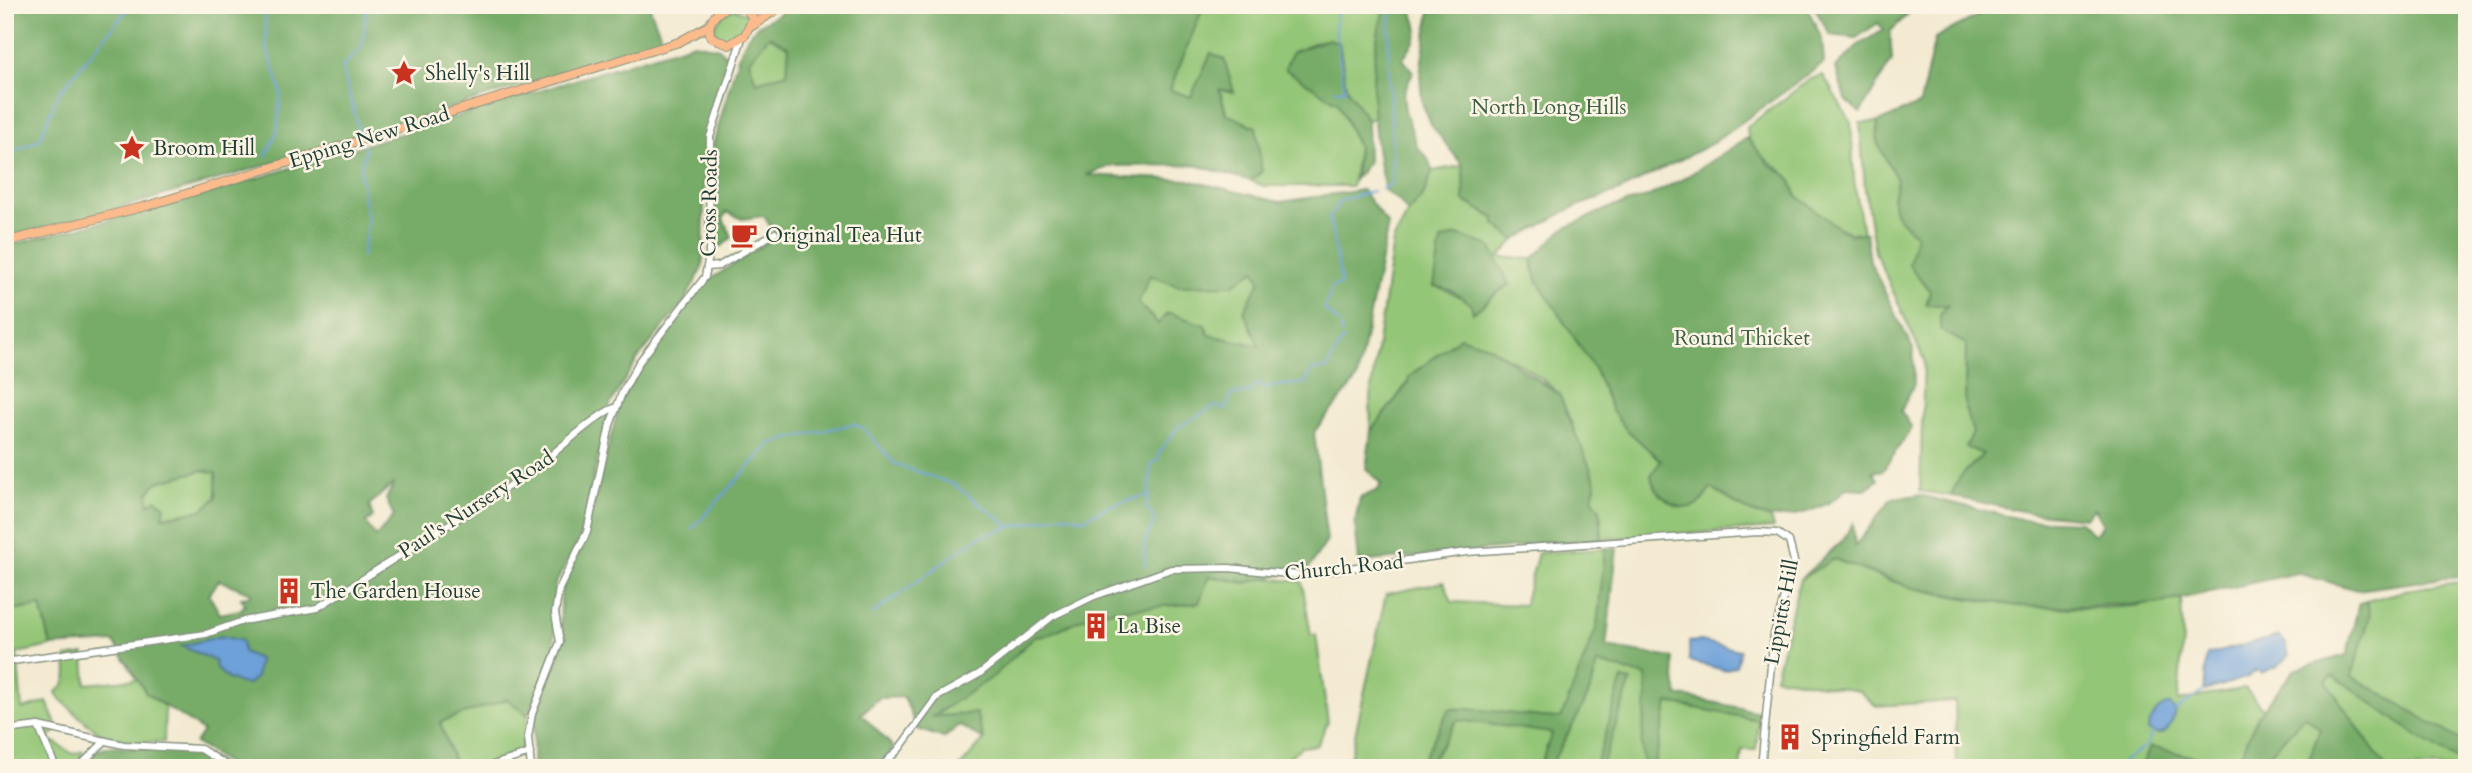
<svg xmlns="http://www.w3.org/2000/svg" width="2472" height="773" font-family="Cardo,serif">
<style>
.green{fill:#94c677;stroke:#5a8256;stroke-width:2;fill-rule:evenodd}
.forest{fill:#77ab68;stroke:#4b744e;stroke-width:2;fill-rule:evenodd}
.water{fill:#6ea0d9;stroke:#466e86;stroke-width:2}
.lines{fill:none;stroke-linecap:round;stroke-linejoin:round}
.stream{stroke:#6ea0d9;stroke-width:2}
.minor-casing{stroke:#899482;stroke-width:9}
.major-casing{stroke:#899482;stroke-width:10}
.minor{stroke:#fff;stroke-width:6}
.major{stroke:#fbbb8c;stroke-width:8}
.labels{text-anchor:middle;stroke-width:5;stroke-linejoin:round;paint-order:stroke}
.poi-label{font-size:21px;fill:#1f3d34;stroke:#fcf5e5;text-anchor:start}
.park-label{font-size:21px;fill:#3c5f45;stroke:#fcf5e5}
.street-label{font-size:21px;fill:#1f3d34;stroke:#fcf5e5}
</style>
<rect width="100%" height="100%" fill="#fcf5e5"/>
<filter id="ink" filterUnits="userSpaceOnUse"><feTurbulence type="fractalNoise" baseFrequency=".0143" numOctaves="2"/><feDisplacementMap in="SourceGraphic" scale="14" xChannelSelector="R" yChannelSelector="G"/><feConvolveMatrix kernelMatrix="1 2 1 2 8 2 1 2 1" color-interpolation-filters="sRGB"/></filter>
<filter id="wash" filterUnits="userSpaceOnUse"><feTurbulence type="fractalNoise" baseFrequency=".00686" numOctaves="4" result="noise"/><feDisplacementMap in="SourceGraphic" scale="28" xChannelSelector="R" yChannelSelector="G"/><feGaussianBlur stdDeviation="1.57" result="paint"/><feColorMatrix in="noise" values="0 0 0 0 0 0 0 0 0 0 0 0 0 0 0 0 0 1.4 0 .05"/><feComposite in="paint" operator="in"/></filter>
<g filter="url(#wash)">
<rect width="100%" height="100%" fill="#f3ead1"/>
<g class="green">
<path d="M1204,5h181c-11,38 -15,74 -10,113l-8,2 -21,-33 -7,-44c-25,-10 -39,8 -54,25l53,35 20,44 -6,39h-88l-13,-5 11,-10 -35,-57 -8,-26 14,4 -22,-39 -20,44 -22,-7z"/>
<path d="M734,9l14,5 1,9 -12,15 -8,3 -12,-5 -3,-10 10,-12z"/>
<path d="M769,35l20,12 -1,26 -32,9 -7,-21z"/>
<path d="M1823,75l28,48 3,57 9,53c-22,2 -51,-21 -66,-37 -4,-6 -4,-15 -9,-20 -15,-15 -41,-22 -41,-49l62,-47z"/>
<path d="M1878,122l-1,20 21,39 -6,18 24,36 -7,30 21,26 18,14 18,39 -1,64 18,46 -23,23 -9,19 -31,-5 4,-131 -49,-108 -10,-63 -5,-66z"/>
<path d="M1463,166l1,35 31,18v5l20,16 -16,17 33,2 1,11 62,100 17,41 94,84 4,-8 31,20 29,10 3,11 -171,11 -2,-30 -9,-10 -32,-105c-26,-26 -64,-45 -99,-56l-27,23 -15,8 -47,62 -1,-33 23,-157 15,-28 16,-19 8,-23zM1439,271l53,22 -5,10c-23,1 -33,-12 -53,-17z"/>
<path d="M1255,270l5,11v65l-51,-11 -43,-21 -8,10 -20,-21 12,-28 28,11z"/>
<path d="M203,470l14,3 -1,25 -14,12 -40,7 -13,-11 -1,-13 9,-11z"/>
<path d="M1614,548l-8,74 -9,35 74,11 -5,33 93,15 -3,34h-14l-2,18h-364l-26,-10 36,-164 58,-12 8,20 72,3 14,-52z"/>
<path d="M1834,559c26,10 53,23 81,29 77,19 189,28 266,11l2,38 -5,64 67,-13 18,21 31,-39 53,-15 12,-52 53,-14 55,-8v187h-510l-2,-67 -79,5 -17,-15 -84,-14 25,-98z"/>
<path d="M1209,576l36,7 20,-5 37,4 9,53h5l12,87 -11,23 -16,2 -25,21h-317l25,-28 -8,-27 -40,3 88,-75 74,-46z"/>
<path d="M41,606l10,40 -34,7 5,56 25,-7 11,27 -10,9 25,16 10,-3 -6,17h-29l-24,-5 -1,5h-18v-156z"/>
<path d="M84,654l2,30 52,-5 8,14 19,14 -1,35c-60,1 -63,-5 -106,-45l-2,-5c14,-9 11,-20 10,-35z"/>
<path d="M507,699l21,16 -7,35 -44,18h-21l-16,-46z"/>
</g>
<g class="forest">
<path d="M5,5h644l13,34c-104,36 -209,68 -314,101 -114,35 -227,70 -343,97z"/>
<path d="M795,5h409l-34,85 21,7 20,-44 13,6 10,33 -15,-3 7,25 30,13 6,44 -11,10 -55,-16 -85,1 -25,9 102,5 92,22 82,-12 26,35 -31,154 -43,53 13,109 -18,27 -64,15 -36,-7 -10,27 -102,9 -53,24 -10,1 -41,40 -62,40 45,-4 8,27 -25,-15 -15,13 -27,-9 -13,-32 -25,1 -18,16 33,34 -19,20h-342l1,-48 26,-69 1,-59 22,-48 37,-142 26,-43 59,-76 71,-47 -12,-20 -22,3 -15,-7 -4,7 9,18 -10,9 -10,1 -1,-95 27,-95 10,-21 9,-10zM769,36l20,11 -2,26 -31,9 -7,-21zM1255,270l5,11 -16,30 15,35 -50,-11 -4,-10 -36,-12 -11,11 -20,-21 12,-28 28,11 54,-1z"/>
<path d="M1385,5h37l-10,6c12,27 3,26 -9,48l10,13 -10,23 2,15 12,37 11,12 4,12 -8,23 -16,19 -9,-12 -14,-10c-14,-60 -18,-126 0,-186z"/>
<path d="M1431,5h375l16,34 2,24 -111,80 -94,48 -47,17 -57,32 -20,-16v-6l-31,-17 -1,-35 -31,-40 -10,-23 -2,-30z"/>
<path d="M1813,5h147l-48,5 -22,22 2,28 -32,53 -15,-14 -9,-31 21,-22 26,-16 -5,-7 -22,15 -26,-3z"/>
<path d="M1998,5h469v570l-110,15 -60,-17 -141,31 -111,3 -28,-1 -104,-18 -79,-29 -34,20 43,-39 10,-17 2,23 36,-47 28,-4 105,25 56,2 14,13 9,-10 -9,-16 -9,9 -59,-6 -75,-16 9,-19 23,-23 -17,-7 7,-14 -8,-25 1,-64 -26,-14v-16l8,-9h-22l4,-14 -21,-26 7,-30c-22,-21 -28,-23 -19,-55l-20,-38 1,-20 42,-18 15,-66z"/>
<path d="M1329,39l10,4 7,44 21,33 1,43 -13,16 3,-32 -20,-44 -53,-34 7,-17z"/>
<path d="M694,43l25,5 9,10 1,11 -19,55 -5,27 -2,115 -17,33 -50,62 -26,44 -31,135 -24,44 -1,68 -4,14 -22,49 -21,-16 -67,23 16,46h-221l-40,-25 8,-12 -57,-38 -32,-51 -63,4 -10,-40 -36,6v-48l10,-11 1,-11 -11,-20v-276l172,-43zM203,470l13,3v25l-14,12 -39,7 2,-11 -9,-7 -7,6 -1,-12 9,-11zM394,483l-8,16 8,17 -18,21 -10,-14 7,-6 -4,-12zM219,580l32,13 -2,4 -8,1 4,7 -5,5 -20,4 -11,-19z"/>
<path d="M1747,138l22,26 20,13 7,18 44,34 10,5 16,-1 4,29 43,87 1,35 -13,27 11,17 -29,42 -10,2 5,8 -13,9 -19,-1c-14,19 -52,31 -76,29 -20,-1 -42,-19 -59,-29 -5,7 -10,17 -20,19 -17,4 -39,-15 -40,-32l10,-14 -36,-33 -13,-17 -17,-41 -58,-90 -5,-21 31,-30 46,-21 38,-11 36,-18z"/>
<path d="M1457,235l33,11 20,39c-16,7 -23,18 -37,28l-2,-9 -21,-14 -16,-4 7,-46z"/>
<path d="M1460,337l28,9 71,48 37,88 -4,16 8,11 2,30 -243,23 -4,-40 5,-24 18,-8 3,-6 -15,-15 5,-38 36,-46 2,-8z"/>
<path d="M1605,548h12l-11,99 67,11 4,37 83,17 -1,8 -91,-17 -14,65h-9c-10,-37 6,-56 1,-92l-49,-13c-5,38 -31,69 -47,105h-11l13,-35 -95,-13 -30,48h-9l31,-59c38,-2 74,9 112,9l36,-92z"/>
<path d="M2367,601l3,15 -18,60 115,68v22l-47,-28 -87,-63 -7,6 60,87h-80l14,-39 -15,-13 -40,43 -3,9h-121l9,-21 86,19 21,-49 37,-47 53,-15 12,-52z"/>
<path d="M1622,679l9,2 -30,87h-6z"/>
<path d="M112,746c43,8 75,-7 114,22h-146l16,-17z"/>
</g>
<g class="water">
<path d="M221,636l21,5 1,11 16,7 -3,18 -9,8 -19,-6 -12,-11 -1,-7 -33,-15z"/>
<path d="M2278,636l8,7 3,13 -11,10 -17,7 -4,-3 -9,7 -44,14 3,-36z"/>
<path d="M1700,641l40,9 -4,16 -12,4 -35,-9v-19z"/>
<path d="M2170,704l5,7c-3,14 -11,31 -27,19 3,-14 8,-22 22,-26z"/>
</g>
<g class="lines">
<g class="stream">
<path d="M264,5l3,44 14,42 -4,41 -11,24"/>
<path d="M1335,90h10l-10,-61 3,-24"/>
<path d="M360,135l-18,-68 20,-20 5,-42"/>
<path d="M5,155l34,-15 19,-46 73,-89"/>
<path d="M1381,189l10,-5c5,-59 -9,-120 1,-179"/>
<path d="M362,256l6,-35 -8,-49 5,-21 -2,-7"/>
<path d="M1339,323l-15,-14 9,-23h6l2,-4 -12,-65 11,-16 33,-10"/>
<path d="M1341,328v6"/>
<path d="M1178,427l37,-21 10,4 6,-15 18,-2 7,-9 8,3 41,-4 8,-13 14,-1 16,-30"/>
<path d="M1075,517l8,2 28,-14 38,-10 2,-32 7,-2 1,-8 18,-25"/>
<path d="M692,529l79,-86 82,-19 10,4 32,36 58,20 58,43 53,-12 9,2"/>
<path d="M1145,566l-1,-22 11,-25 -9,-12 3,-11"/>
<path d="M871,615l106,-77 33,-11"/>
<path d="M2173,712l31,-21"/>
<path d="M2114,768l32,-22 6,-13"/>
</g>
</g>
</g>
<g filter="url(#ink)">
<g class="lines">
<g class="minor-casing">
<g id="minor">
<path d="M708,267l11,-1 56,-33"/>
<path d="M5,662l201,-28 37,-13 74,-13 211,-134c16,-11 77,-68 88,-66"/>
<path d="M38,726l18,42"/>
<path d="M5,730l33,-4 86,19 77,4 30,19"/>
<path d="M78,768l27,-27"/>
<path d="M484,768l46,-15"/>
<path d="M531,768l-3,-31 4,-23 28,-72 -5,-29 4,-24 28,-57 23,-107 12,-32 17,-31 66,-85 4,-22 1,-118 32,-99"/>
<path d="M880,768l19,-19 38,-52 42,-23 74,-58 39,-19 79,-28 58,-1 69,7 169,-23 291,-20 19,1 12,8 5,20 -20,73 -13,134"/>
</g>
</g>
<g class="major-casing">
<g id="major">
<path d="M728,6l17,2 8,10 -8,17 -16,10 -18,-8c-6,-15 5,-24 17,-31z"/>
<path d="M752,26l31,-21"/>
<path d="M5,242l145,-37 529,-163 29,-16"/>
</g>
</g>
<use href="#minor" class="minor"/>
<use href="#major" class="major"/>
</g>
</g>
<defs>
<g id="sight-bare" transform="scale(2.1)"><path d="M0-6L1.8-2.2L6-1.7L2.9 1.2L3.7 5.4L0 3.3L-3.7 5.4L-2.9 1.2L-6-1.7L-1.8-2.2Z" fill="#c8321e" stroke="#fcf5e5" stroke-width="2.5" paint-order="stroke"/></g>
<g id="cafe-bare" transform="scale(2.1)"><path d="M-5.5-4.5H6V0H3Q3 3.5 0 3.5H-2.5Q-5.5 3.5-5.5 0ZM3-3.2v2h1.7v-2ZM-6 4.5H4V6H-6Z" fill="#c8321e" stroke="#fcf5e5" stroke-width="2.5" paint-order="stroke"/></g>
<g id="building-bare" transform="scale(2.1)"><path d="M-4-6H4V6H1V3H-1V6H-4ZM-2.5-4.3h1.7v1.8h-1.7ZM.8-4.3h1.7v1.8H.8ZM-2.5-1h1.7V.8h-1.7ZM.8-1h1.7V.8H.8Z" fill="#c8321e" stroke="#fcf5e5" stroke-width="2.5" paint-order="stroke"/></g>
</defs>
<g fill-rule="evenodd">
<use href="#sight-bare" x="404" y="73"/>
<use href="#sight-bare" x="132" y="148"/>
<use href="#cafe-bare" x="744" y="235"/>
<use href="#building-bare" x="289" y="591"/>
<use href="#building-bare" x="1096" y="626"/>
<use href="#building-bare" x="1790" y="737"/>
</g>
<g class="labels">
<g class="poi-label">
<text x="425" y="80">Shelly's Hill</text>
<text x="153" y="155">Broom Hill</text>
<text x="765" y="242">Original Tea Hut</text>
<text x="310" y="598">The Garden House</text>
<text x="1117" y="633">La Bise</text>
<text x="1811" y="744">Springfield Farm</text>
</g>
<g class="park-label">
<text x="1549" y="114">North Long Hills</text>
<text x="1742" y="345">Round Thicket</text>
</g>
<g class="street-label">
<text transform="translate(369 137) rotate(-17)" y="7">Epping New Road</text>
<text transform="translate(709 203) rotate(-89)" y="7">Cross Roads</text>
<text transform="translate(476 504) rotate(-33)" y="7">Paul's Nursery Road</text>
<text transform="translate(1344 567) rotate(-6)" y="7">Church Road</text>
<text transform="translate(1781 612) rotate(-79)" y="7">Lippitts Hill</text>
</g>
</g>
<rect width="2472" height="773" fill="none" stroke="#fcf5e5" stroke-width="28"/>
</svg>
